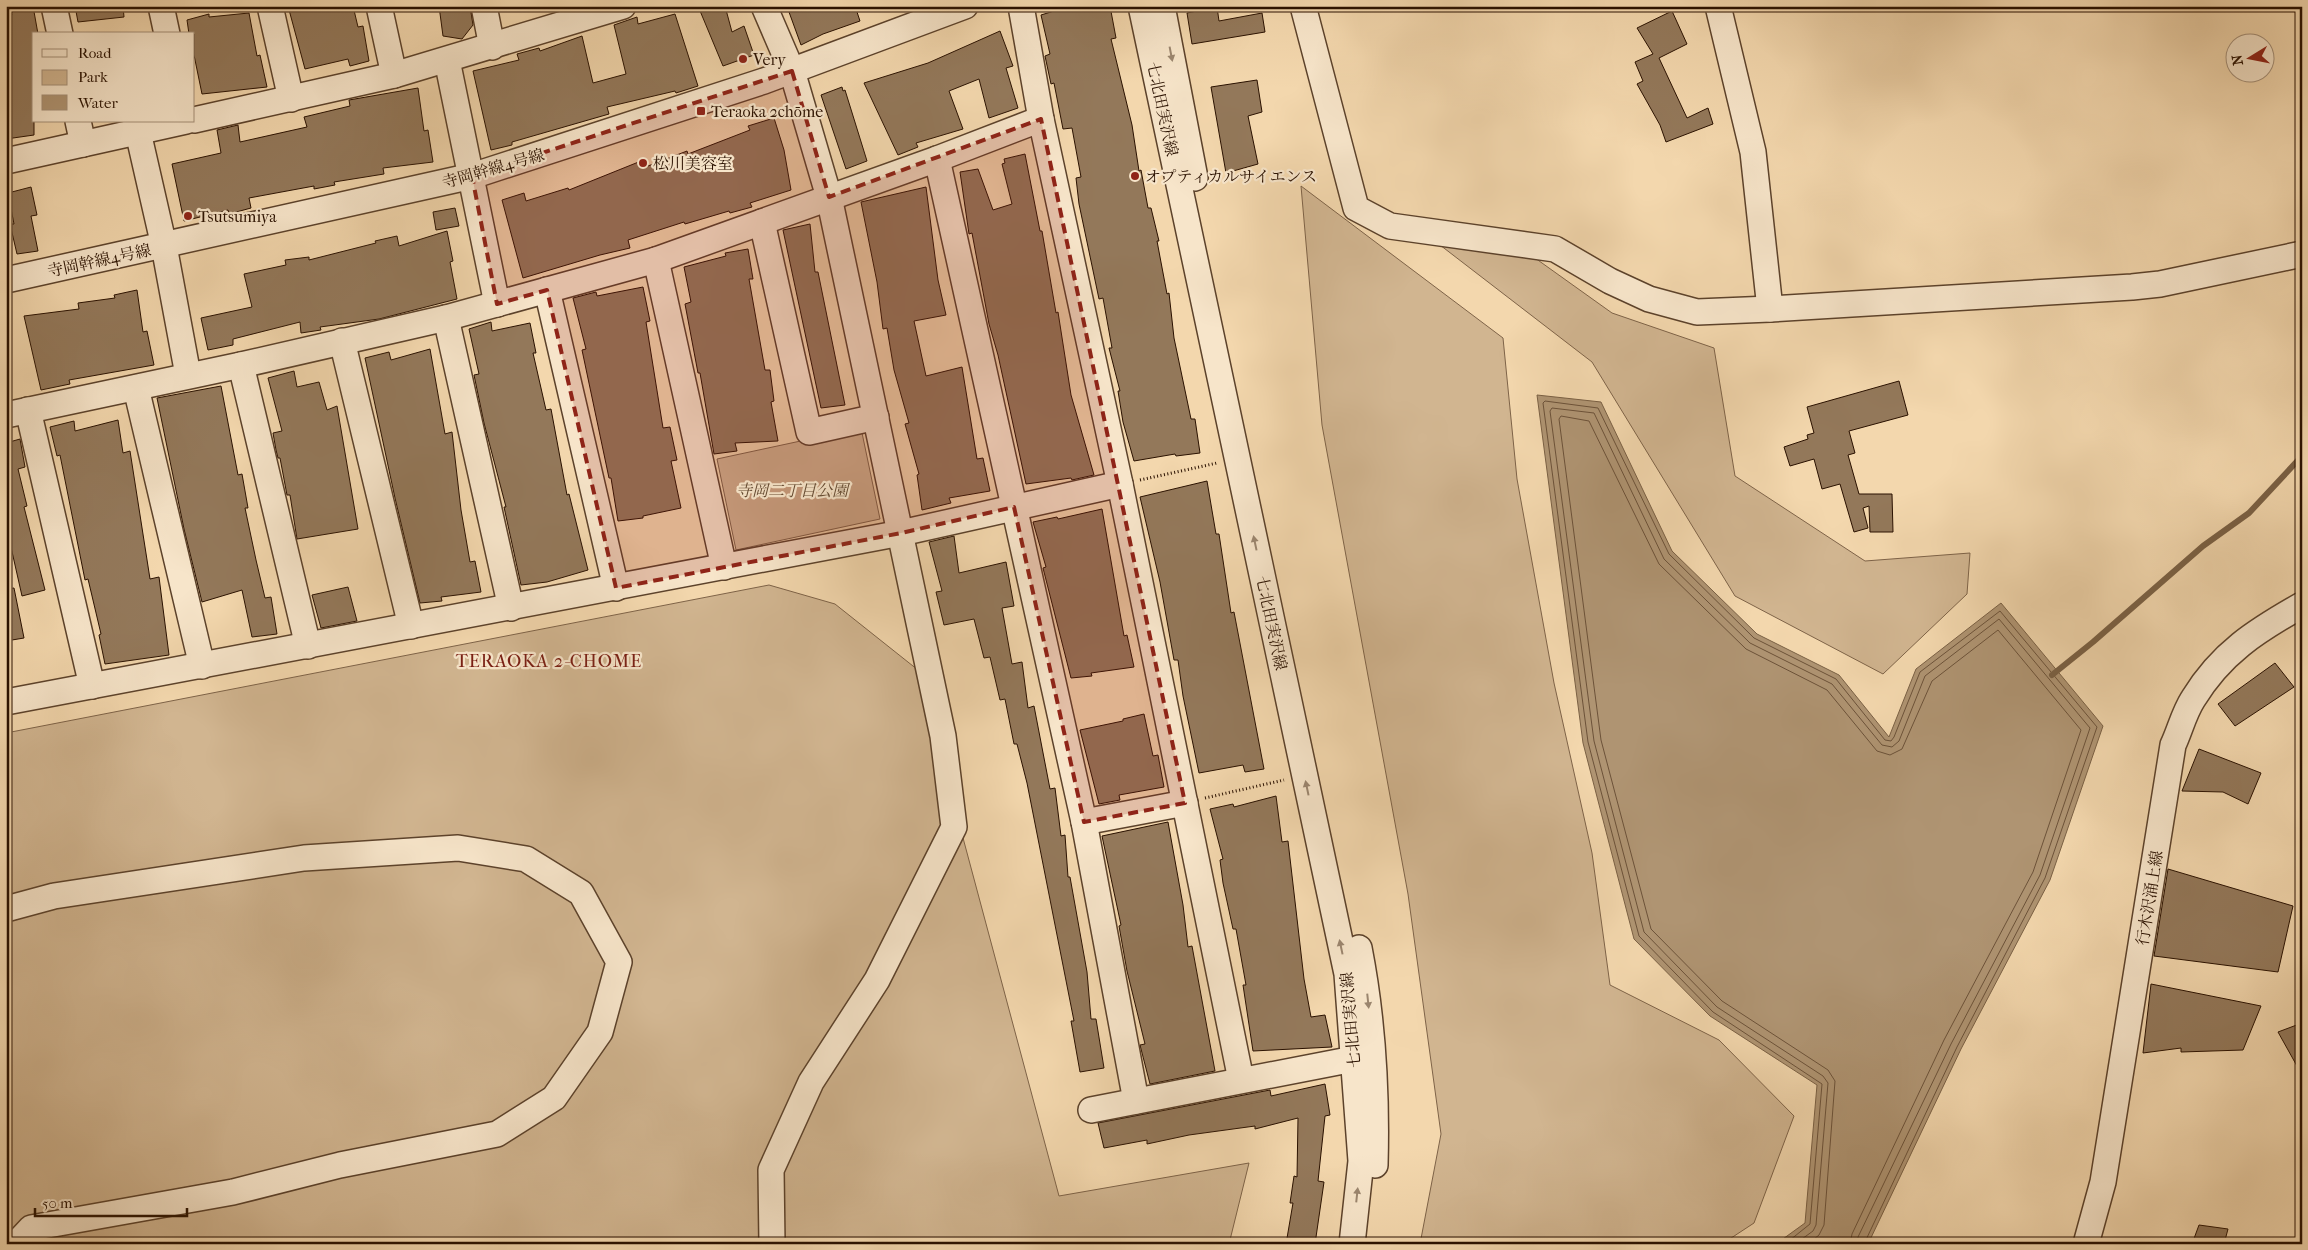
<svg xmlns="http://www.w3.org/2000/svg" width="2308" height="1250" font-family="'IM FELL French Canon','Noto Serif JP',serif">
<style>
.green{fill:#d1b590;stroke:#7e6348}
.water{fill:#af9472;stroke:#7a6044}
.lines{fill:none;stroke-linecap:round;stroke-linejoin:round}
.shore{stroke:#6c5239;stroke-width:1}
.stream{stroke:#7a6044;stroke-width:6}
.building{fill:#93785a;stroke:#2a1100}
.minor-casing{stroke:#5c422b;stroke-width:28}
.path{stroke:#2a1100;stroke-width:3;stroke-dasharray:1 2.5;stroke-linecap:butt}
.minor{stroke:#f7e5ca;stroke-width:25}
.oneway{fill:#9b866f}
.marked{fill:#8f2418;fill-opacity:0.2;stroke:#8f2418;stroke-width:4;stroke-dasharray:10 6;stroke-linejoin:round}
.poi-dot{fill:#8f2418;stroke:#f7e5ca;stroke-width:2}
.labels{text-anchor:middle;stroke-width:4.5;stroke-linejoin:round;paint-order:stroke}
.poi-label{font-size:16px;fill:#2a1100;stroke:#f7e5ca;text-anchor:start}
.street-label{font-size:16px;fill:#2a1100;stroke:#f7e5ca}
.park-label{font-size:16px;font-style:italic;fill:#644a32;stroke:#f7e5ca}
.neighbourhood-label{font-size:18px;letter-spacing:1px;fill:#7a1f14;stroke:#f7e5ca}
</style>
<rect width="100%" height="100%" fill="#f3d7ad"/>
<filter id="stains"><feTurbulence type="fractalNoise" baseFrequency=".004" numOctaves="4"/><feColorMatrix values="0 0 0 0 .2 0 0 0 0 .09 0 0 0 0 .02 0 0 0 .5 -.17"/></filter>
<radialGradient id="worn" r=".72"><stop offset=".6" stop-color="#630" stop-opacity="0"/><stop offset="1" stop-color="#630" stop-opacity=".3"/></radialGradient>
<g class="green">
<path d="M1301,186l202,152 14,141 37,204 38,170 18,132 109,55 75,76 -40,107 -32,21h-302l21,-110 -33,-240 -86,-469z"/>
<path d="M1427,235l101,18 84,60 102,35 21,128 130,85 105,-8 -3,41 -84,80 -148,-78 -143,-234z"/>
<path d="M861,428l19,91 -144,31 -19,-91z"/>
<path d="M769,585l66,19 83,66 141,526 190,-33 -20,81h-1223v-511z"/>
</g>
<path class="water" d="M1537,395l64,7 71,149 85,83 82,41 50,62 27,-68 85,-66 102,123 -53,154 -89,169 -93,195h-92l29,-21 12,-138 -107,-69 -76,-77 -51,-196z"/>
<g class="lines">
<g class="shore">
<path d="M1785,1244l25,-20 12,-140 -109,-72 -74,-76 -51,-194 -45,-339 2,-2 53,7 71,146 85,84 82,41 49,61 6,1 3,-4 26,-65 80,-61 97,116 -52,151 -88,169 -93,197"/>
<path d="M1795,1244l18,-13 3,-6 12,-142 -5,-7 -106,-69 -73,-75 -50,-191 -44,-330 2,-3 42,5 70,146 86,84 82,41 50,61 10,2 7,-6 26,-65 74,-57 91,109 -50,147 -89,169 -93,193 -1,7"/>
<path d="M1808,1244l11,-9 5,-10 11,-144 -7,-11 -106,-69 -71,-72 -50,-189 -42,-321 2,-3 28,5 70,143 87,85 81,41 50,61 13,4 12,-6 30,-68 66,-51 83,100 -48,142 -89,168 -92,194 -2,10"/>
</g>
<path class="stream" d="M2052,675l41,-33 110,-96 46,-33 53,-57"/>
</g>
<g class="building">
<path d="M28,6h5l5,28h-4v101l-28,4v-123l6,-1 -1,-4z"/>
<path d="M75,6h48l1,11 -46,5z"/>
<path d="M288,6h65l5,21 5,-1 6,35 -19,5 -2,-7 -43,10z"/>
<path d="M439,6h31l3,19 -11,14 -19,-3z"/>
<path d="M698,6h27l7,26 12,-6 10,29 -31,11z"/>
<path d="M805,6h50l5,15 -37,13 -22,11 -12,-33z"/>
<path d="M1081,6h29l6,32 -5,1 21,86 7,46 2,-1 7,38h3l8,33h-2l10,53 2,-1 5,45 17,81h4l5,34 -24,3 -1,-2 -41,7 -11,-39 -5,-31h2l-11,-43h3l-9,-50 -4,1 -20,-95 -3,-26 5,-1 -9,-49 -9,1 -9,-46 -3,1 -6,-28 5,-2 -9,-39 26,-8v3z"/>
<path d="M1217,7l2,14 43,-8 3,19 -73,12 -5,-31z"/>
<path d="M1672,11l15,33 -28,14 28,60 21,-10 5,16 -47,18 -6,-17 -23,-41 6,-3 -8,-19 18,-8 -16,-26z"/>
<path d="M249,13l8,43 3,-1 7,32 -65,7 -8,-39v-21h-5l-2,-14 22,-6v3z"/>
<path d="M675,14l23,72 -22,7 -1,-2 -68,16 2,7 -97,28v3l-21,5 -18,-79 46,-11 -2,-6 22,-6 1,3 42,-15 11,47 33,-9 -12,-49 23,-8 1,7z"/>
<path d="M1000,31l13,35 -7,2 12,40 -29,10 -10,-39 -30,12 14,38 -47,14 2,4 -20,8 -34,-72 64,-20z"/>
<path d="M1257,80l5,32 -14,4 10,48 -32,9 -15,-86z"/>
<path d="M842,87l1,4 2,-1 22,71 -21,8 -25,-74z"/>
<path d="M418,88l6,43 4,-1 5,32 -50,6 1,6 -50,8 1,3 -21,4v-3l-65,12 2,10 -22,6 -1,-4 -44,11 -12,-57 49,-11 -4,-23 21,-5 2,17 67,-15 -3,-10 46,-11 -1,-6z"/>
<path d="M774,118l10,32 7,40 -41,13 2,4 -22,6 -1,-2 -44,13 -1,-2 -56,18 2,8 -30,7 -77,23 -21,-78 22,-7 2,8 42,-13 1,2 77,-31 2,7 39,-15 1,3 62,-24 -2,-4z"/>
<path d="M1025,154l15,77h2l14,82 2,-1 13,83 23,80 -22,5 -1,-2 -45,6 -28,-129 -9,-31 -17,-91 -3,1 -9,-62 18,-3 15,41 19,-6 -10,-40 3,-1 -1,-4z"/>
<path d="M31,187l6,28 -6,1 7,35 -21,3 -7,-30h4l-6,-31z"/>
<path d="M926,187l12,93 8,35 -32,6 12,55 36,-9 15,92 6,-1 7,33 -41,7 2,5 -29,7 -5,-35 2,-1 -14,-50 4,-1 -15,-53 -7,-42 -4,1 -6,-47 -16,-80z"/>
<path d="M455,208l4,18 -23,4 -3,-18z"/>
<path d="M810,224l5,48h3l27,133 -24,3 -38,-178z"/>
<path d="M447,231l6,30 -3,1 7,37 -78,20 -59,8 1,3 -20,3 -1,-11 -67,17v6l-25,5 -7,-32 51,-11 -8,-33 42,-9 -1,-5 24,-3v3l67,-17 -1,-2 22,-5 2,10z"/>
<path d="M748,249l5,30h-4l16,91h5l4,31 -3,1 7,39 -43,2 2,8 -23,3 -14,-81h-2l-13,-69 6,-2 -7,-35 42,-11 -1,-3z"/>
<path d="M643,287l7,34 -4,1 17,106 7,-1 7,33 -6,1 10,47 -38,8v2l-25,3 -7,-43h-2l-27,-128 4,-1 -13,-51 23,-6 1,4z"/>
<path d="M137,290l6,42 4,-1 7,34 -85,15 1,4 -29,6 -17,-74 55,-7 -1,-6 37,-5 -1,-3z"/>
<path d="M491,322l1,9 38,-8 6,30h-3l13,57 5,-1 16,86 2,-1 19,76 -41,12 -26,3 -17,-78h2l-22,-84 -10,-48 5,-1 -10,-45z"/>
<path d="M430,349l15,85 7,-2 9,78 9,52 5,-1 6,31 -40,5 1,4 -22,2 -25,-105 -30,-140 24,-6 2,8z"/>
<path d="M294,371l3,16 22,-5 8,28 10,-4 21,123 -61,10 -7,-44h-3l-7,-37h-2l-2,-8 -3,-17 9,-2 -14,-53z"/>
<path d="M1899,381l9,34 -59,16 6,22 -7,2 11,39h33l1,38h-23l-1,-26 -6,2 5,20 -14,4 -14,-48 -18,5 -8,-30 -24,7 -6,-19 24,-8 -1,-4 7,-2 -7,-26z"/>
<path d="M221,386l17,89 4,-1 6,34h-3l11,52 9,38 6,-1 6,37 -25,3 -10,-47 -40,12 -18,-73 -27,-131z"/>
<path d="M118,420l5,33 7,-2 20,128 9,-2 10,78 -64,9 -6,-29 2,-1 -13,-55 -3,1 -25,-125 -3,1 -7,-29 24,-6 1,10z"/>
<path d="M20,439l5,28 -7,2 9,37 -3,1 21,83 -23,6 -16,-71v-82z"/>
<path d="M1207,481l9,53h3l12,79 3,-1 30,157 -19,3 -2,-7 -44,8 -16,-77 -5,-36h-4l-14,-78 -20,-85z"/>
<path d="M1102,509l22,127 3,-1 7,32 -43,6 1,3 -21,2 -28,-110 3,-1 -13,-45 24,-5 1,2z"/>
<path d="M954,536l5,37 47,-11 8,44 -12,2 10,56 10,-2 6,46 6,-2 16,83 5,-1 6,48 4,-1 3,42h2l17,95 4,47h5l8,49 -24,4 -9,-51h3l-47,-238 -10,-39h-3l-9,-45 -5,1 -10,-43 -6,1 -10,-39 -30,6 -8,-33 6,-1 -13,-49z"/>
<path d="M348,587l9,34 -36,7 -9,-33z"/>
<path d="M14,588l10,50 -18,3v-52z"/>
<path d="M2275,663l19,24 -59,39 -17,-22z"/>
<path d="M1144,714l9,42 5,-1 6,32 -45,8 1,5 -21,4 -19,-74 43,-9v-2z"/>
<path d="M2199,749l62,24 -13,31 -25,-12 -41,-1z"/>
<path d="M1276,796l6,46 6,-1 16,138 7,38 14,-2 7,32 -79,4 -10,-66h3l-10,-56h-3l-10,-46 -3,-23 3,-1 -13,-50 23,-5 1,3z"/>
<path d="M1168,822l15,83 5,42 4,-1 23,125 -65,13 -10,-39 5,-1 -18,-73 -8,-45 2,-1 -19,-89z"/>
<path d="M2168,869l125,37 -15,66 -124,-16z"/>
<path d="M2151,984l110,22 -18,44 -62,2v-4l-38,5z"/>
<path d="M2302,1023v52l-24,-43z"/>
<path d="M1325,1084l5,31 -5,1 -7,65 6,1 -9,62h-29l7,-41h-3l4,-27 3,1 1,-59 -43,11v-3l-66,9 -42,9v-4l-43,8 -6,-25 172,-33 1,6z"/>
<path d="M2199,1225l29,4 -4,15h-32z"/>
</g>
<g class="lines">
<g class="minor-casing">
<g id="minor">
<path d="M54,6l6,28"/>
<path d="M161,6l6,28"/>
<path d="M270,6l21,93"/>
<path d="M379,6l15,69"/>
<path d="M484,6l8,41"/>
<path d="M764,6l28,65 37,126 114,539 11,91 -77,153 -66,102 -40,88 1,74"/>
<path d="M1021,6l20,113 79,365 121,596"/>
<path d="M1141,6l206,968 14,187 -9,83"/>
<path d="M1162,6l33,172"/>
<path d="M1303,6l53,202 34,18 165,23 55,32 39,18 48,13 73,-3"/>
<path d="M1718,6l35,146 17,157 362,-22 28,-3 142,-30"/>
<path d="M447,60l50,244"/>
<path d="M194,120l200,-45 229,-69"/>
<path d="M78,121l5,23"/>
<path d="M138,132l26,114 24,129"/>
<path d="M937,159l147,663 52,279"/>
<path d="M6,161l180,-40"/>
<path d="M762,222l47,210 67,-15"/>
<path d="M656,260l68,307"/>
<path d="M6,280l466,-104 292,-95 201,-75"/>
<path d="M547,290l69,298"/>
<path d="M446,318l65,290"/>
<path d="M342,341l69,285"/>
<path d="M241,365l67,281"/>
<path d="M136,388l66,278"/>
<path d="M28,410l64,276"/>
<path d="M6,415l235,-50 205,-47 210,-58 281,-101 104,-40"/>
<path d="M6,702l895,-169 219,-49"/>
<path d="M1084,822l101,-19"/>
<path d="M6,909l48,-13 250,-38 154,-10 68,11 55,34 38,69 -19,70 -46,66 -57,36 -157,31 -107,27 -202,36 -15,16"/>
<path d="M1359,948c14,72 18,144 16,217"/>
<path d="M1091,1110l278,-54"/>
<path d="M2086,1244l17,-62 70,-437c7,-15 11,-32 20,-46 28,-46 63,-68 109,-94"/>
</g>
</g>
<g class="path">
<path d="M1140,480l77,-17"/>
<path d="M1205,798l79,-18"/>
</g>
<use href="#minor" class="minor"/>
</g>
<defs><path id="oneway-solid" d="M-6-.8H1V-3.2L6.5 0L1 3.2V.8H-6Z" transform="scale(1.25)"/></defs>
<g class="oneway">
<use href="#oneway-solid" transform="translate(1171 54) rotate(79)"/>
<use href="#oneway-solid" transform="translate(1255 543) rotate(-102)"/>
<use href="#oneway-solid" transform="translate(1307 788) rotate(-102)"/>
<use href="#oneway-solid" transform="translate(1341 947) rotate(-102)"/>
<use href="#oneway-solid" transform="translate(1368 1001) rotate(84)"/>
<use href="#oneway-solid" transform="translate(1357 1195) rotate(-84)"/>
</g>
<path class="marked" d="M792,71l37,126 212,-78 144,684 -101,19 -70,-315 -113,26 -285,55 -69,-298 -50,14 -25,-128z"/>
<g class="poi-dot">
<circle cx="743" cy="59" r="5"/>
<rect x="696" y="106" width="10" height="10" rx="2.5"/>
<circle cx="643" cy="163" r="5"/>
<circle cx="1135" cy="176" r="5"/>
<circle cx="188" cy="216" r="5"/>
</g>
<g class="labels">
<g class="poi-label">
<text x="753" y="65">Very</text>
<text x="711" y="117">Teraoka 2chōme</text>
<text x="653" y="169">松川美容室</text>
<text x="1145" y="182">オプティカルサイエンス</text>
<text x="198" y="222">Tsutsumiya</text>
</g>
<g class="street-label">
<text transform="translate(1163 109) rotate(78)" y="6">七北田実沢線</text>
<text transform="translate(493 168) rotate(-16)" y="6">寺岡幹線4号線</text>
<text transform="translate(99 260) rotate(-12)" y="6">寺岡幹線4号線</text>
<text transform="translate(1272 623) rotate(78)" y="6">七北田実沢線</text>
<text transform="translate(2149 898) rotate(-81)" y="6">行木沢涌上線</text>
<text transform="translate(1350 1020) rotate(-95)" y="6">七北田実沢線</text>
</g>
<g class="park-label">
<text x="792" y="496">寺岡二丁目公園</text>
</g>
<g class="neighbourhood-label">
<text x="549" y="667">TERAOKA 2-CHOME</text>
</g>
</g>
<rect width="2308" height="1250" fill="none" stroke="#f3d7ad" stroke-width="25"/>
<rect x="8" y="8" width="2293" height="1235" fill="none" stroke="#2a1100" stroke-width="2.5"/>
<rect x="12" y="12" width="2283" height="1225" fill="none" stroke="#2a1100"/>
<rect x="32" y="32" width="162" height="90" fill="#f7e5ca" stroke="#a59079"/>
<rect x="42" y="49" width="25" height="8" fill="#f7e5ca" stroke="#a59079"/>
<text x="78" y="58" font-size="15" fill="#2a1100">Road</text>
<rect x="42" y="70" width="25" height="15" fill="#d1b590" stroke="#a59079"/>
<text x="78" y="82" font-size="15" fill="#2a1100">Park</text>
<rect x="42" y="95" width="25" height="15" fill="#af9472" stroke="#a59079"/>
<text x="78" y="108" font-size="15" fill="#2a1100">Water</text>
<g transform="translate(2250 58) rotate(260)"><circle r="24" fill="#f7e5ca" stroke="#a59079"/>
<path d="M0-4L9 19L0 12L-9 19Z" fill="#8f2418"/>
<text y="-8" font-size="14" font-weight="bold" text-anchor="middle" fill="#2a1100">N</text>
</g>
<path d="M35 1208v8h152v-8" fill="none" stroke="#2a1100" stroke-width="2.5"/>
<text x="42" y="1208" font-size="15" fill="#2a1100" stroke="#f7e5ca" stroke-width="4" paint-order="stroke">50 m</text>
<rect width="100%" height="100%" filter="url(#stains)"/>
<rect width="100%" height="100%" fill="url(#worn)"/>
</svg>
